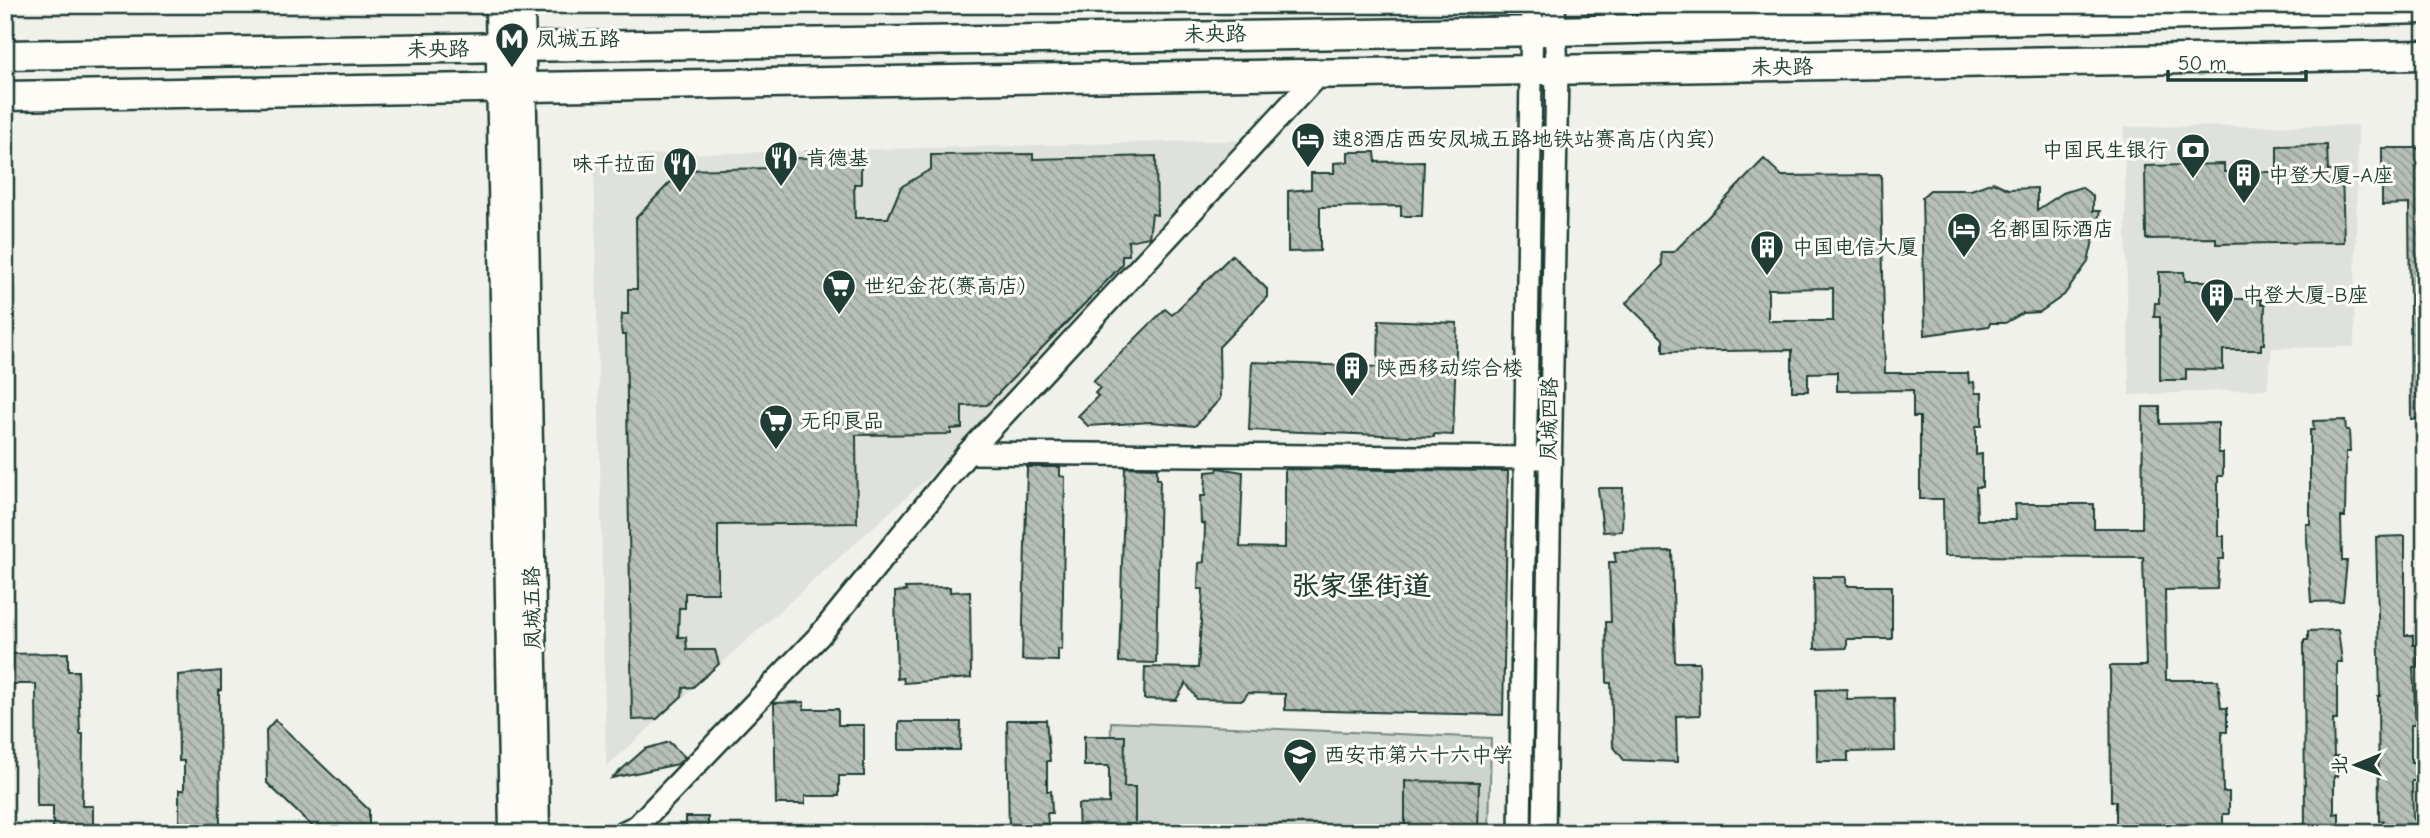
<svg xmlns="http://www.w3.org/2000/svg" width="2430" height="838" font-family="'Comic Neue','LXGW WenKai TC',sans-serif">
<style>
.built{fill:#dfe2dc}
.garden{fill:#cdd3cd;stroke:#768880;stroke-width:2}
.building{fill:url(#building-back-hatch);stroke:#1f3d34;stroke-width:2;fill-rule:evenodd}
.lines{fill:none;stroke-linecap:round;stroke-linejoin:round}
.minor-casing{stroke:#1f3d34;stroke-width:26}
.major-casing{stroke:#1f3d34;stroke-width:33}
.minor{stroke:#fdfcf7;stroke-width:21}
.major{stroke:#fdfcf7;stroke-width:28}
.labels{text-anchor:middle;stroke-width:6;stroke-linejoin:round;paint-order:stroke}
.street-label{font-size:21px;fill:#1f3d34;stroke:#fdfcf7}
.poi-label{font-size:21px;fill:#1f3d34;stroke:#fdfcf7;text-anchor:start}
.district-label{font-size:28px;font-weight:bold;fill:#1f3d34;stroke:#fdfcf7}
</style>
<defs>
<pattern id="building-back-hatch" width="6" height="6" patternUnits="userSpaceOnUse" patternTransform="scale(1.75)"><rect width="6" height="6" fill="#b6bfb8"/><path d="M-1 5l2 2M0 0l6 6M5-1l2 2" fill="none" stroke="#939c96"/></pattern>
</defs>
<rect width="100%" height="100%" fill="#f0f1eb"/>
<filter id="ink" filterUnits="userSpaceOnUse"><feTurbulence type="fractalNoise" baseFrequency=".0143" numOctaves="2"/><feDisplacementMap in="SourceGraphic" scale="14" xChannelSelector="R" yChannelSelector="G"/><feConvolveMatrix kernelMatrix="1 2 1 2 8 2 1 2 1" color-interpolation-filters="sRGB"/></filter>
<g filter="url(#ink)">
<g class="built">
<path d="M2358,125l-4,222 -82,1 -5,41 -138,6 -5,-268z"/>
<path d="M1247,140l-316,335 -325,292 -12,-611z"/>
</g>
<path class="garden" d="M1111,722l380,16 -2,95h-380z"/>
<g class="building">
<path d="M2327,145l1,26 14,-1 2,72 -128,2v-6l-70,1 -1,-73 79,-2v8h53v-26z"/>
<path d="M2382,148h43v271h-14l-2,-215 -27,1z"/>
<path d="M861,151v33h-7l1,34h33l13,-31 30,-18v-14l102,-1v5l123,-3 1,59 -5,-1 -3,23 -21,4 1,14h-7v10l-135,140 -25,1v22l-11,1v5l-95,1 1,88 -139,2v68h-33v15h-6l-1,29h8l1,13h28l4,14 -26,23 -10,1 -1,8 -25,23 -25,1 -6,-385h-4l-1,-7 1,-14h6v-25h9l-1,-71 46,-48 92,-2v-9l32,-1v-6z"/>
<path d="M1348,152h27l1,10 48,-1 -2,55h-21v-10l-81,1v44l-32,1v-61l23,-2v-16h23v-10l14,-1z"/>
<path d="M1764,159l18,17 99,-1 4,198h83l1,10 5,-1 1,11h7v33h-6v29l6,-1v33h-6l1,33h39l-1,-16h79v24h48l1,-121h17v17l58,-1v30h5v23h-5v60h6v23h-5l-2,30 -52,1 1,90h52l3,28h6v24h-5l1,60h6v22h-6v19h-107v-32h-5l-1,-135h36l-3,-109 -199,-1 -1,-57h-23v-82h-7v-27l-76,1v-19l-29,1v18h-16v-41l-129,2v-13l-37,-36 36,-37 -1,-14h13zM1833,288v33h-65v-32z"/>
<path d="M1993,182l15,7 29,-1v22l26,-17 18,-6 12,9v15h7l-12,51 -24,33 -24,17 -17,1 -18,10h-15l-1,3 -64,9 -3,-138 8,-7h41z"/>
<path d="M1232,255l35,34v8l-48,50 1,52 -25,27 -44,-4 -63,4 -10,-10 20,-20 -3,-3 5,-5 -7,-7 72,-72 7,6z"/>
<path d="M2159,272h25l1,9h37v18h39v5h4l-1,40h-3v6h-38v20l-37,-1v11h-26v-63h-6l1,-14h4z"/>
<path d="M1379,320l78,3 -4,112 -19,-1v3l-185,-7 3,-68 126,5z"/>
<path d="M2345,420l1,10h3l1,22h-4l-1,65h-4l1,44h5l-4,40 -32,1 -5,-78h4v-94h4l-1,-9z"/>
<path d="M1027,467h33v9l5,1 -3,173 -4,-1v12l-36,-1z"/>
<path d="M1125,467l32,1v11h3l-4,184 -37,-1z"/>
<path d="M1218,468l25,4 -3,75 45,1v-79l223,2 -5,244 -218,-5v-16l-37,-1 -5,7 -46,-1 -11,-16 -10,17 -32,-1 1,-32 53,1 5,-79h-5l1,-26 5,-1 1,-38 -4,-1 -1,-27h5l1,-24 11,-1z"/>
<path d="M1598,488h25l-1,43 -19,1z"/>
<path d="M2405,536v99h8v10h5v22h-5l3,58h-5v37h5v19h-4l1,38 5,-1v15h-35v-12h-4l-1,-125h2l-4,-159z"/>
<path d="M1672,551l3,111h24l1,53 -24,1 1,46 -53,-2 -11,-14 -2,-63h-4l-1,-61h5l-2,-60h7l-2,-10z"/>
<path d="M1814,577h32v9h46v53h-45v9l-32,1z"/>
<path d="M950,587v5l20,-1 1,87 -67,5 -1,-5 -6,1 -2,-87 11,-1 -1,-3z"/>
<path d="M2338,630l4,32h-5v58h-4l1,36h4v20h-4v38l5,-1v20h-34l-1,-193h4v-9z"/>
<path d="M68,653v18h10l2,63h3l-1,72h11v24l-40,3v-27h-16l-1,-122h-30v-30z"/>
<path d="M221,671v19h-2l1,143h-41v-43h5v-29h-5l-1,-86z"/>
<path d="M1847,689v10l47,-1 1,53 -47,1v9h-31l-1,-71z"/>
<path d="M804,702v7h34v16h26v51h-25v20h-34v8h-29l-2,-101z"/>
<path d="M275,720l94,90v23h-55v-5l-47,-45 -1,-53z"/>
<path d="M1007,720h39l4,41h-3v30h4l1,22h-5l1,11h-13v9h-26z"/>
<path d="M899,722h62l-1,28h-61z"/>
<path d="M1084,736h41l-1,51h11v46h-56l-1,-29 31,-1v-37h-25z"/>
<path d="M669,742l16,15 -7,7 -66,14 33,-29z"/>
<path d="M1405,781l74,1 -1,51h-73z"/>
<rect x="686" y="817" width="22" height="16"/>
</g>
<g class="lines">
<g class="minor-casing">
<g id="minor">
<path d="M968,453l571,5"/>
<path d="M622,833l15,-7 183,-191 148,-182 350,-378"/>
<path d="M1520,833l12,-828"/>
<path d="M1544,833l13,-763 -3,-65"/>
</g>
</g>
<g class="major-casing">
<g id="major">
<path d="M500,5l14,828"/>
<path d="M520,5l15,828"/>
<path d="M5,55l1549,-24 871,-22"/>
<path d="M5,96l2420,-41"/>
</g>
</g>
<use href="#minor" class="minor"/>
<use href="#major" class="major"/>
</g>
</g>
<defs>
<g id="metro-pin" transform="scale(1.75)"><path d="M0 17L-7.5 6A9.5 9.5 0 1 1 7.5 6Z" fill="#1f3d34" stroke="#fdfcf7"/><path d="M-5.5 5V-5H-3L0 0L3-5H5.5V5H3V-.5L0 4L-3-.5V5Z" fill="#fff"/></g>
<g id="hotel-pin" transform="scale(1.75)"><path d="M0 17L-7.5 6A9.5 9.5 0 1 1 7.5 6Z" fill="#1f3d34" stroke="#fdfcf7"/><path d="M-6-4.5h1.5V1H6V5H4.5V3h-9V5H-6ZM-4 0a1.8 1.8 0 1 1 3.6 0ZM.5 0V-2.5h3Q6-2.5 6 0Z" fill="#fff"/></g>
<g id="bank-pin" transform="scale(1.75)"><path d="M0 17L-7.5 6A9.5 9.5 0 1 1 7.5 6Z" fill="#1f3d34" stroke="#fdfcf7"/><path d="M-6-4H6V4H-6ZM0-2.3a2.3 2.3 0 1 0 0 4.6a2.3 2.3 0 1 0 0-4.6Z" fill="#fff"/></g>
<g id="restaurant-pin" transform="scale(1.75)"><path d="M0 17L-7.5 6A9.5 9.5 0 1 1 7.5 6Z" fill="#1f3d34" stroke="#fdfcf7"/><path d="M-5-6h1v4h1v-4h1v4h1v-4h1v5L-1.5 .5V6h-2V.5L-5-1ZM5-6V6H3V1.5H1.5Q1.5-4 5-6Z" fill="#fff"/></g>
<g id="building-pin" transform="scale(1.75)"><path d="M0 17L-7.5 6A9.5 9.5 0 1 1 7.5 6Z" fill="#1f3d34" stroke="#fdfcf7"/><path d="M-4-6H4V6H1V3H-1V6H-4ZM-2.5-4.3h1.7v1.8h-1.7ZM.8-4.3h1.7v1.8H.8ZM-2.5-1h1.7V.8h-1.7ZM.8-1h1.7V.8H.8Z" fill="#fff"/></g>
<g id="supermarket-pin" transform="scale(1.75)"><path d="M0 17L-7.5 6A9.5 9.5 0 1 1 7.5 6Z" fill="#1f3d34" stroke="#fdfcf7"/><path d="M-6-5.5h2.5l.6 2H6L4.5 2H-2.5L-4.4-4H-6ZM-1.5 3.2a1.3 1.3 0 1 0 .1 0ZM3 3.2a1.3 1.3 0 1 0 .1 0Z" fill="#fff"/></g>
<g id="school-pin" transform="scale(1.75)"><path d="M0 17L-7.5 6A9.5 9.5 0 1 1 7.5 6Z" fill="#1f3d34" stroke="#fdfcf7"/><path d="M0-5L7-2L0 1L-7-2ZM-4 1L0 2.5L4 1V4Q0 6-4 4Z" fill="#fff"/></g>
</defs>
<g fill-rule="evenodd">
<use href="#metro-pin" x="512" y="39"/>
<use href="#hotel-pin" x="1308" y="139"/>
<use href="#bank-pin" x="2193" y="150"/>
<use href="#restaurant-pin" x="781" y="158"/>
<use href="#restaurant-pin" x="680" y="164"/>
<use href="#building-pin" x="2244" y="175"/>
<use href="#hotel-pin" x="1964" y="229"/>
<use href="#building-pin" x="1767" y="247"/>
<use href="#supermarket-pin" x="839" y="286"/>
<use href="#building-pin" x="2217" y="295"/>
<use href="#building-pin" x="1352" y="368"/>
<use href="#supermarket-pin" x="776" y="421"/>
<use href="#school-pin" x="1300" y="755"/>
</g>
<g class="labels">
<g class="street-label">
<text transform="translate(1215 34) rotate(-1)" y="7">未央路</text>
<text transform="translate(438 49) rotate(-1)" y="7">未央路</text>
<text transform="translate(1782 67) rotate(-1)" y="7">未央路</text>
<text transform="translate(1549 419) rotate(-89)" y="7">凤城四路</text>
<text transform="translate(532 608) rotate(-91)" y="7">凤城五路</text>
</g>
<g class="poi-label">
<text x="536" y="46">凤城五路</text>
<text x="1332" y="146">速8酒店西安凤城五路地铁站赛高店(内宾)</text>
<text x="2168" y="157" text-anchor="end">中国民生银行</text>
<text x="806" y="165">肯德基</text>
<text x="656" y="171" text-anchor="end">味千拉面</text>
<text x="2268" y="182">中登大厦-A座</text>
<text x="1988" y="236">名都国际酒店</text>
<text x="1792" y="254">中国电信大厦</text>
<text x="864" y="293">世纪金花(赛高店)</text>
<text x="2242" y="302">中登大厦-B座</text>
<text x="1376" y="375">陕西移动综合楼</text>
<text x="800" y="428">无印良品</text>
<text x="1324" y="762">西安市第六十六中学</text>
</g>
<g class="district-label">
<text x="1361" y="595">张家堡街道</text>
</g>
</g>
<rect width="2430" height="838" fill="none" stroke="#fdfcf7" stroke-width="28"/>
<rect x="14" y="14" width="2402" height="810" fill="none" stroke="#1f3d34" stroke-width="2.5" filter="url(#ink)"/>
<g transform="translate(2356 765) rotate(269)" stroke="#fdfcf7" stroke-width="5" paint-order="stroke">
<path d="M0-5L12 26L0 18L-12 26Z" fill="#1f3d34"/>
<text y="-10" font-size="19" font-weight="bold" text-anchor="middle" fill="#1f3d34">北</text>
</g>
<path d="M2168 70v10h138v-10" fill="none" stroke="#1f3d34" stroke-width="3.5"/>
<text x="2178" y="70" font-size="21" fill="#1f3d34" stroke="#fdfcf7" stroke-width="5" paint-order="stroke">50 m</text>
</svg>
